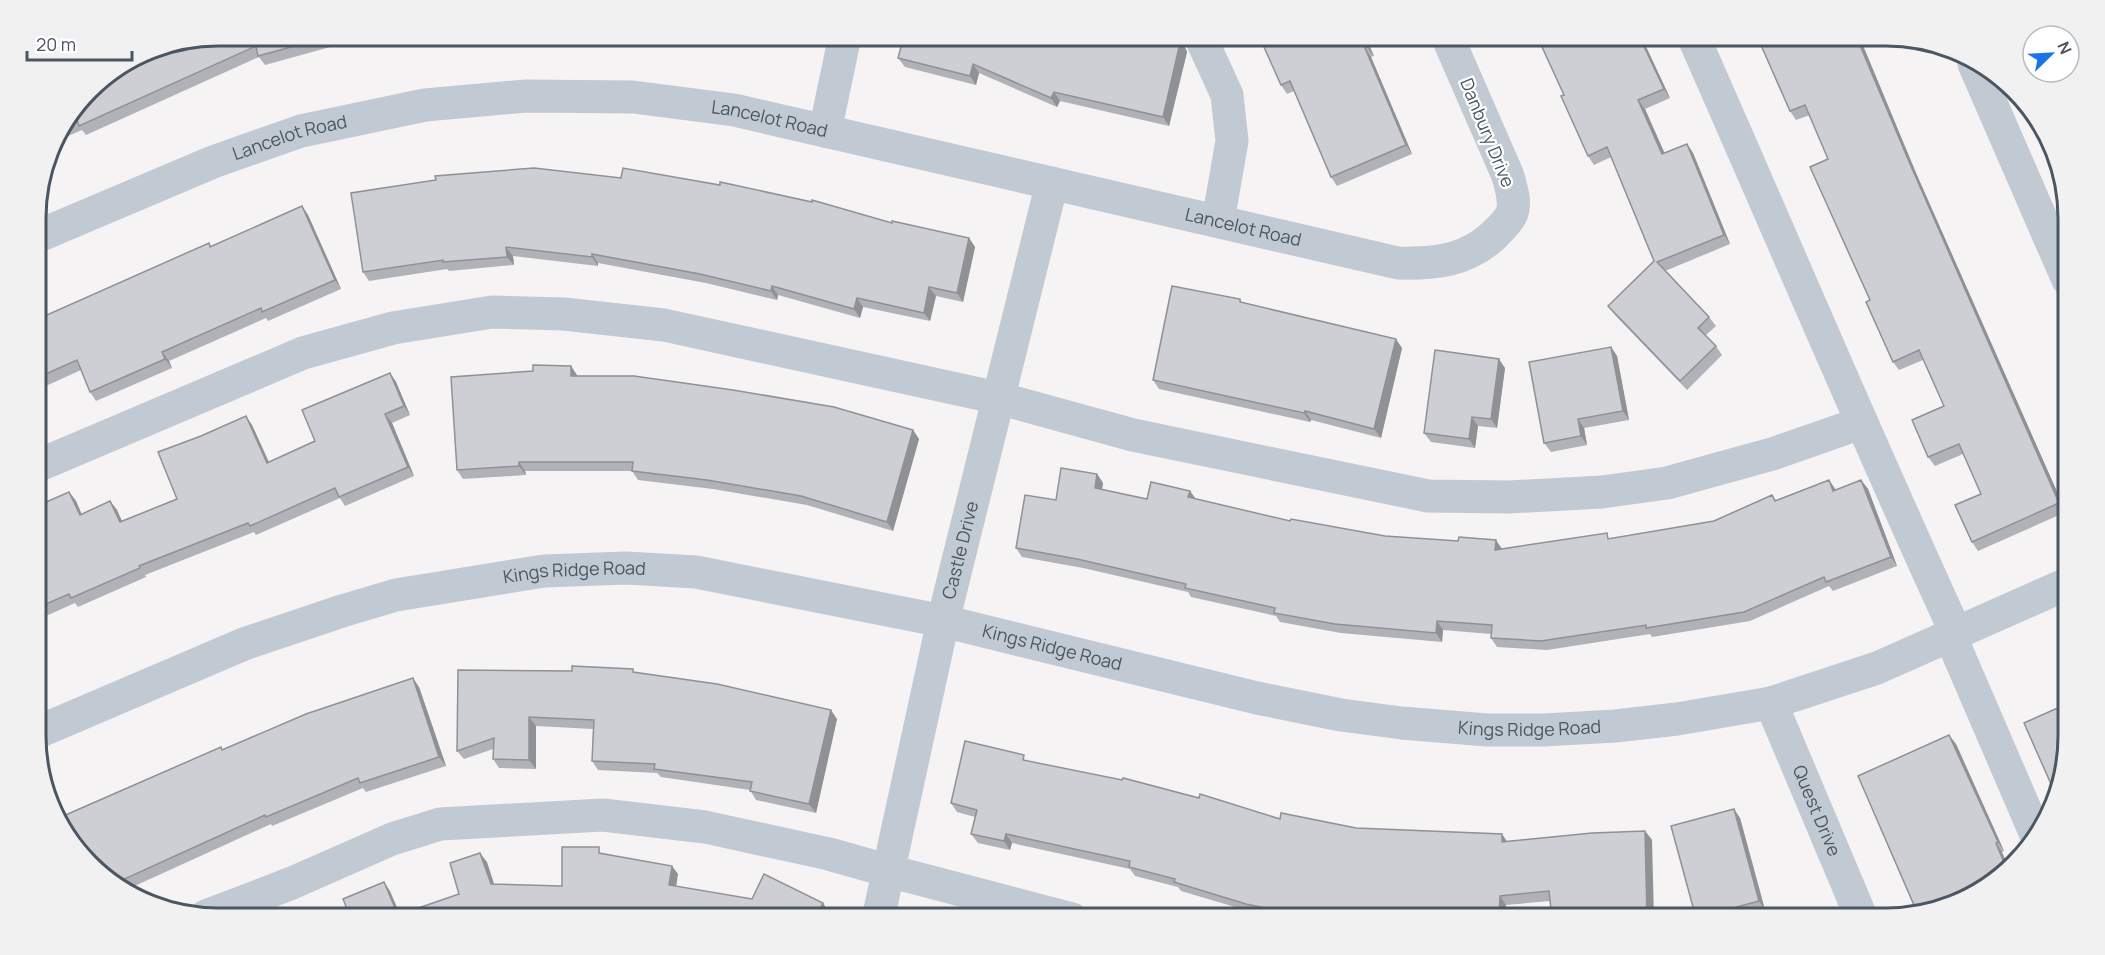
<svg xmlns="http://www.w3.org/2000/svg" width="2105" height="955" font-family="Manrope,sans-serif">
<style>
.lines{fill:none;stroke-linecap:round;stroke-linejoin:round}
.minor{stroke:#c1cad2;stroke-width:33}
.wall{fill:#b0b2b7}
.shaded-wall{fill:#909195}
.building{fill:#cdcfd5;stroke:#909195;stroke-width:1.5}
.labels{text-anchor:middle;stroke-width:4.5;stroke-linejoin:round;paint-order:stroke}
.street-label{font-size:18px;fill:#4a5661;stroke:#fff}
.rim{fill:none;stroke:#4a5661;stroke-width:3}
</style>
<rect width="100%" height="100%" fill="#f5f3f3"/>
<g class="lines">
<g class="minor">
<path d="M1200,36l27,59 5,46 -14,80"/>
<path d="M1693,36c88,199 172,399 263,597"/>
<path d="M1974,64l94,216"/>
<path d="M825,131l20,-95"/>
<path id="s1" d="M36,237l177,-75 88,-31 124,-26 101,-9 107,1 101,13 664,153c36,1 69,-2 96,-28 6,-6 15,-14 18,-22 4,-12 -1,-25 -4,-37l-61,-140"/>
<path d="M37,466l266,-113 90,-25 99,-16 72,2 100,11 334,73 135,37 295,61 81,1 93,-5 65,-9 105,-29 89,-31"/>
<path d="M1950,635l87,202"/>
<path id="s2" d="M1771,703l91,216"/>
<path id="s3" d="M38,732l206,-88 98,-33 54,-16 148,-24 82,-3 70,4 247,49 314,77 84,17 61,8 85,7h57l71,-4 62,-7 94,-16 106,-35 192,-85"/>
<path d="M206,916l86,-33 100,-44 48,-15 163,-9 102,12 124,27 60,17 183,48"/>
<path id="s4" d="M878,919l65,-298 109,-438"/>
</g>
</g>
<g class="wall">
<path d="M219,36h170l-36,8 -1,-3 -87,24 -6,-8 -173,78 -4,-5 -28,12 1,-4 43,-56z"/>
<path d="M768,36h28l-1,5z"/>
<path d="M1365,36l9,20 -3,1 41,97 -75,32 -6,-9 -37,-86 -7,3 -6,-9z"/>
<path d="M1537,36h104l29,62 -25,11 19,44 23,-9 6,9 37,91 -65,27 44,46 7,9 -11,10 11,10 6,9 -35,35 -72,-75 -7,-9 46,-45 -43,-104 -17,8 -6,-9 -24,-61z"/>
<path d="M1752,36h107l20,48 37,89 150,339 -88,39 -6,-9 9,-48 -18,-40 -28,12 -7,-9 16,-51 -21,-46 -24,10 -6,-8 -23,-62 -42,-141 -18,-44 -14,5 -6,-9 -31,-71 -3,2z"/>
<path d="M1182,40l5,12 -18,74 -109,-25 -3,6 -78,-34 -3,12 -71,-18 -7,-9z"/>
<path d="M621,178l271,45 77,15 6,9 -12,55 -27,-6 -6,25 -67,-14 -3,11 -82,-23 -1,5 -71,-17 -108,-20v3l-85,-10 1,9 -65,6 -2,-2 -78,12 -6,-9z"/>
<path d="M302,206l6,9 33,74 -73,32 -2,-3 -97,43 3,7 -76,33 -6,-9 -9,-22 -44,20v-77l3,5 169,-75 2,3z"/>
<path d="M1240,299l2,3 160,46 -21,90 -70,-18 -1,2 -151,-33 -6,-9z"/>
<path d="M1611,347l6,9 12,64 -45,8 3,17 -36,7 -7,-9z"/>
<path d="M1505,368l-8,60 -19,-2 -3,22 -44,-6 -7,-9z"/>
<path d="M533,371l44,4v1l336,54 6,9 -26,92 -86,-26 -94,-16 -75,-9 -6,-9h-107l1,4 -63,4 -6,-9z"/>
<path d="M390,373l6,9 14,33 -18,8 22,53 -69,30 -5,-8 -84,37 -2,-3 -109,43 1,2 -68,30 -3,-4 -38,17v-114l32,-14 7,9 5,13 29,-13 7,9 5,11 55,-22 75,-74 17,37 46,-21z"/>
<path d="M37,415l4,9 -4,2z"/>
<path d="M1097,474l6,9 -1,6 45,10 43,-8 6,8 94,22 95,15 117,13 109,-11 103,-17 58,-26 4,5 53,-20 7,10 25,-10 7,9 29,77 -64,25 -4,-5 -79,35 -98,16 -2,-3 -103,16 -50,-3 -6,-9v-4l-48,-4 -1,12 -101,-9 -61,-11 -4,-6 -85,-19 -3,-5 -105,-24 -61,-11 -6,-9 40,-48z"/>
<path d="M458,670l178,3 201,46 -21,94 -60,-13 -6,-10 -89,-13 -4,-4 -59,-3 -6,-9 1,-32 -57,-3v43l-37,-1 -6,-9v-10l-29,10 -7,-8z"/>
<path d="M419,687l27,79 -80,26 -3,-4 -91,38 -1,-2 -143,65 -54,-42 149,-97z"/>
<path d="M2069,736l-11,57 -7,-9z"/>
<path d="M1956,744l48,107 -2,1 -14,36z"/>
<path d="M1027,761l253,58 76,9 151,13 138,-10 7,9 -102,61 -44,4v14h-223l-31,-7 -71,-21 -3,-4 -43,-11 -5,-7 -118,-26 -2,7 -32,-7 -7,-9 4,-17 -18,-5 -6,-9z"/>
<path d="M1740,818l25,92 -32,9h-37v-1z"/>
</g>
<g class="shaded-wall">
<path d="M1178,36h1l3,4 5,12 -18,74 -6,-9z"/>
<path d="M1363,36h2l9,20 -7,-9z"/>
<path d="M1639,36h2l29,62 -6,-9z"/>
<path d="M1856,36h3l20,48 37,89 150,339 -7,-9 -149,-339z"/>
<path d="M1365,48l6,9 41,97 -6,-9z"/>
<path d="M973,64l6,9 -3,12 -6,-9z"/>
<path d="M1054,92l6,9 -3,6 -6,-9z"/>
<path d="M1638,100l7,9 24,54 -7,-9z"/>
<path d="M1687,144l6,9 37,91 -6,-9z"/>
<path d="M302,206l6,9 33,74 -6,-9z"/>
<path d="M969,238l6,9 -12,55 -6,-9z"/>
<path d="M506,247l7,9 1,9 -7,-8z"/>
<path d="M592,254l6,9v3l-6,-9z"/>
<path d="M772,286l6,9 -1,5 -6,-9z"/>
<path d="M929,287l7,9 -6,25 -6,-8z"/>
<path d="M857,298l6,9 -3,11 -6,-9z"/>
<path d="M1396,339l6,9 -21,90 -7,-9z"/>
<path d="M1611,347l6,9 12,64 -6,-9z"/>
<path d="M162,352l7,9 3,7 -7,-9z"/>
<path d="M1499,359l6,9 -8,60 -6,-9z"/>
<path d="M571,366l6,9v10l-6,-9z"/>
<path d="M390,373l6,9 14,33 -6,-9z"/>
<path d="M1305,411l6,9 -1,2 -6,-9z"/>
<path d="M385,414l7,9 22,53 -6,-9z"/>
<path d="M246,416l6,9 21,47 -6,-9z"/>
<path d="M1472,417l6,9 -3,22 -6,-9z"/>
<path d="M1578,419l6,9 3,17 -6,-9z"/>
<path d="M913,430l6,9 -26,92 -6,-9z"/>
<path d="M519,462l6,9 1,4 -7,-9z"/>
<path d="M1097,474l6,9 -2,14 -6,-9z"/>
<path d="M1829,480l6,9 5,11 -7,-9z"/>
<path d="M1861,480l7,9 29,77 -6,-9z"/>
<path d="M1190,491l6,9 -8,-3z"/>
<path d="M69,492l7,9 10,23 -6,-9z"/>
<path d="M110,501l7,9 9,21 -6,-9z"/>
<path d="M1496,540l6,9 -7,1z"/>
<path d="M1437,621l6,9 -1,12 -6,-9z"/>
<path d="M413,678l6,9 27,79 -7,-9z"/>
<path d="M831,710l6,9 -21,94 -7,-9z"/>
<path d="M529,717l7,9v43l-7,-9z"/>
<path d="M1949,735l7,9 48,107 -6,-9z"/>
<path d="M1734,809l6,9 25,92 -6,-9z"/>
<path d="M1645,831l7,9 2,79h-7z"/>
<path d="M1006,834l6,9 -2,7 -6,-9z"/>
<path d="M1502,834l6,9 -6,-1z"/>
<path d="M1996,843l6,9 7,16 -2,2z"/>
<path d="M480,853l7,9 10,31 -6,-9z"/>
<path d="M672,866l6,8 -3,20 -6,-9z"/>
<path d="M384,882l6,9 12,28 -4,-4z"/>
<path d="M1500,896l6,9v14h-7z"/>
<path d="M823,903l6,9 -3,7h-11z"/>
</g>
<g class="building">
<path d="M219,36h112l-73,20 -2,-10 -177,80 -2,-6 -12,5 33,-43 51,-32z"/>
<path d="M904,36h274l2,7 -17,74 -109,-25 -3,6 -78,-34 -3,12 -72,-18z"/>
<path d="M1259,36h104l4,11 -2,1 41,97 -75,32 -41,-96 -9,4z"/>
<path d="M1537,36h102l25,53 -26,11 24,54 25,-10 37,91 -67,27 52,55 -11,11 18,18 -36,35 -72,-75 46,-45 -47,-114 -19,9 -27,-60 3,-1z"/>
<path d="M1757,36h99l54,128 149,339 -87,39 -17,-37 26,-11 -22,-50 -31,13 -16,-37 32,-14 -25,-56 -26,12 -27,-60 4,-2 -60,-133 18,-8 -23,-54 -15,6z"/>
<path d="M534,168l87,10 2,-10 97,17v-3l92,20v-2l80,23v-2l77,17 -12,55 -28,-6 -5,26 -67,-15 -3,11 -82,-23 -1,5 -71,-17 -108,-20v3l-86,-10 1,10 -64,5v-2l-80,12 -12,-79 85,-13 -1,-4z"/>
<path d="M302,206l33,74 -73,32 -1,-4 -99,44 3,7 -75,33 -13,-32 -40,18v-62l1,3 171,-76 1,4z"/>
<path d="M1172,286l68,13v3l156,37 -22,90 -69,-18 -1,2 -151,-33z"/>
<path d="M1611,347l12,64 -45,8 3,17 -37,7 -15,-81z"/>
<path d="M1435,350l64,9 -8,60 -19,-2 -3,22 -45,-6z"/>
<path d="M533,365l38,1v10h63l99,14 101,17 79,23 -26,92 -86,-26 -94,-16 -75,-9 1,-9h-114v4l-62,4 -6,-93 82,-6z"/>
<path d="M390,373l14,33 -19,8 23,53 -69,30 -4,-9 -85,38 -2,-3 -109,43 1,2 -69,30 -2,-4 -32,14v-102l32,-14 11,23 30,-14 10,21 57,-23 -19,-47 43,-16 45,-20 21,47 48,-22 -13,-31z"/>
<path d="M1061,468l36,6 -2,14 52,11 4,-17 39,9 -2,6 102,24 1,-2 94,17 73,5 1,-4 37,3 -1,10 112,-17 1,6 106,-18 58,-26 3,6 54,-21 4,11 28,-11 30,77 -65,25 -2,-5 -80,35 -98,16v-3l-105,16 -50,-3 1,-13 -55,-4 -1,12 -101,-9 -61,-11 1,-5 -90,-20 1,-4 -109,-25 -61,-11 9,-53 31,5z"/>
<path d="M572,666l61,3v3l84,12 114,26 -22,94 -59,-13 2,-9 -98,-13 1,-5 -63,-3 2,-41 -65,-3v43l-36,-1 1,-21 -37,13 1,-81 114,1z"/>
<path d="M413,678l26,79 -79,26 -2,-5 -92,39 -1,-2 -147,67 -44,-35 -13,-30 160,-70 1,3 84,-36z"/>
<path d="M2069,703v33l-9,44 -9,4 -27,-61z"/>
<path d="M1949,735l49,107 -2,1 11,27 -19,18 -71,24 -59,-136z"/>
<path d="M965,741l59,14 -1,5 99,20 1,-2 76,20 1,-4 80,25 1,-6 75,15 146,6v8l90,-9 53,-2 2,88h-95l-3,-28 -49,5 -1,23h-180l-73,-15 -72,-22 1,-3 -46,-12 1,-6 -124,-27 -2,7 -33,-7 6,-24 -26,-7z"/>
<path d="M1734,809l25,92 -63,17 -25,-92z"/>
<path d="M562,847h37v6l73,13 -3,19 83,14 12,-25 59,29 -8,16h-464l-8,-20 41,-17 14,33 61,-21 -9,-31 30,-10 11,31 71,2z"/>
</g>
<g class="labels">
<g class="street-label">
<text dy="6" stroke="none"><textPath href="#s1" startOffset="759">Lancelot Road</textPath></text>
<text transform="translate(1487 133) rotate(68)" y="6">Danbury Drive</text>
<text dy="6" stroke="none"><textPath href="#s1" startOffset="273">Lancelot Road</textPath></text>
<text dy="6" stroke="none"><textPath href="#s1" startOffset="1245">Lancelot Road</textPath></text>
<text dy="6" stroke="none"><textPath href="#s4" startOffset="378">Castle Drive</textPath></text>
<text dy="6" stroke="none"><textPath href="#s3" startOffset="564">Kings Ridge Road</textPath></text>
<text dy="6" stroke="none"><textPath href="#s3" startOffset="1050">Kings Ridge Road</textPath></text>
<text dy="6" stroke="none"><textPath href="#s3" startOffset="1536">Kings Ridge Road</textPath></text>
<text dy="6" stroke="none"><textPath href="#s2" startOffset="117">Quest Drive</textPath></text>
</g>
</g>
<path d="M0 0H2105V955H0ZM218 46H1886A172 172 0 0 1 2058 218V736A172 172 0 0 1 1886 908H218A172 172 0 0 1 46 736V218A172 172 0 0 1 218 46Z" fill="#f1f1f2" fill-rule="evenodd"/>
<path class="rim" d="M218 46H1886A172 172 0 0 1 2058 218V736A172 172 0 0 1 1886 908H218A172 172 0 0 1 46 736V218A172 172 0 0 1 218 46Z"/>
<g transform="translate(2051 54) rotate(66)"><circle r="28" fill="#ffffff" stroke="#b7bbc0" stroke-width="1.5"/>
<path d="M0-4.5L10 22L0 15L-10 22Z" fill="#1a73e8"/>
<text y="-9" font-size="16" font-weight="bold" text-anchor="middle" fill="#4a5661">N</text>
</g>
<path d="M27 51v9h105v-9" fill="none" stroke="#4a5661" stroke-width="3"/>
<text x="36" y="51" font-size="18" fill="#4a5661" stroke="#ffffff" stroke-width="4.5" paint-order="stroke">20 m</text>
</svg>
